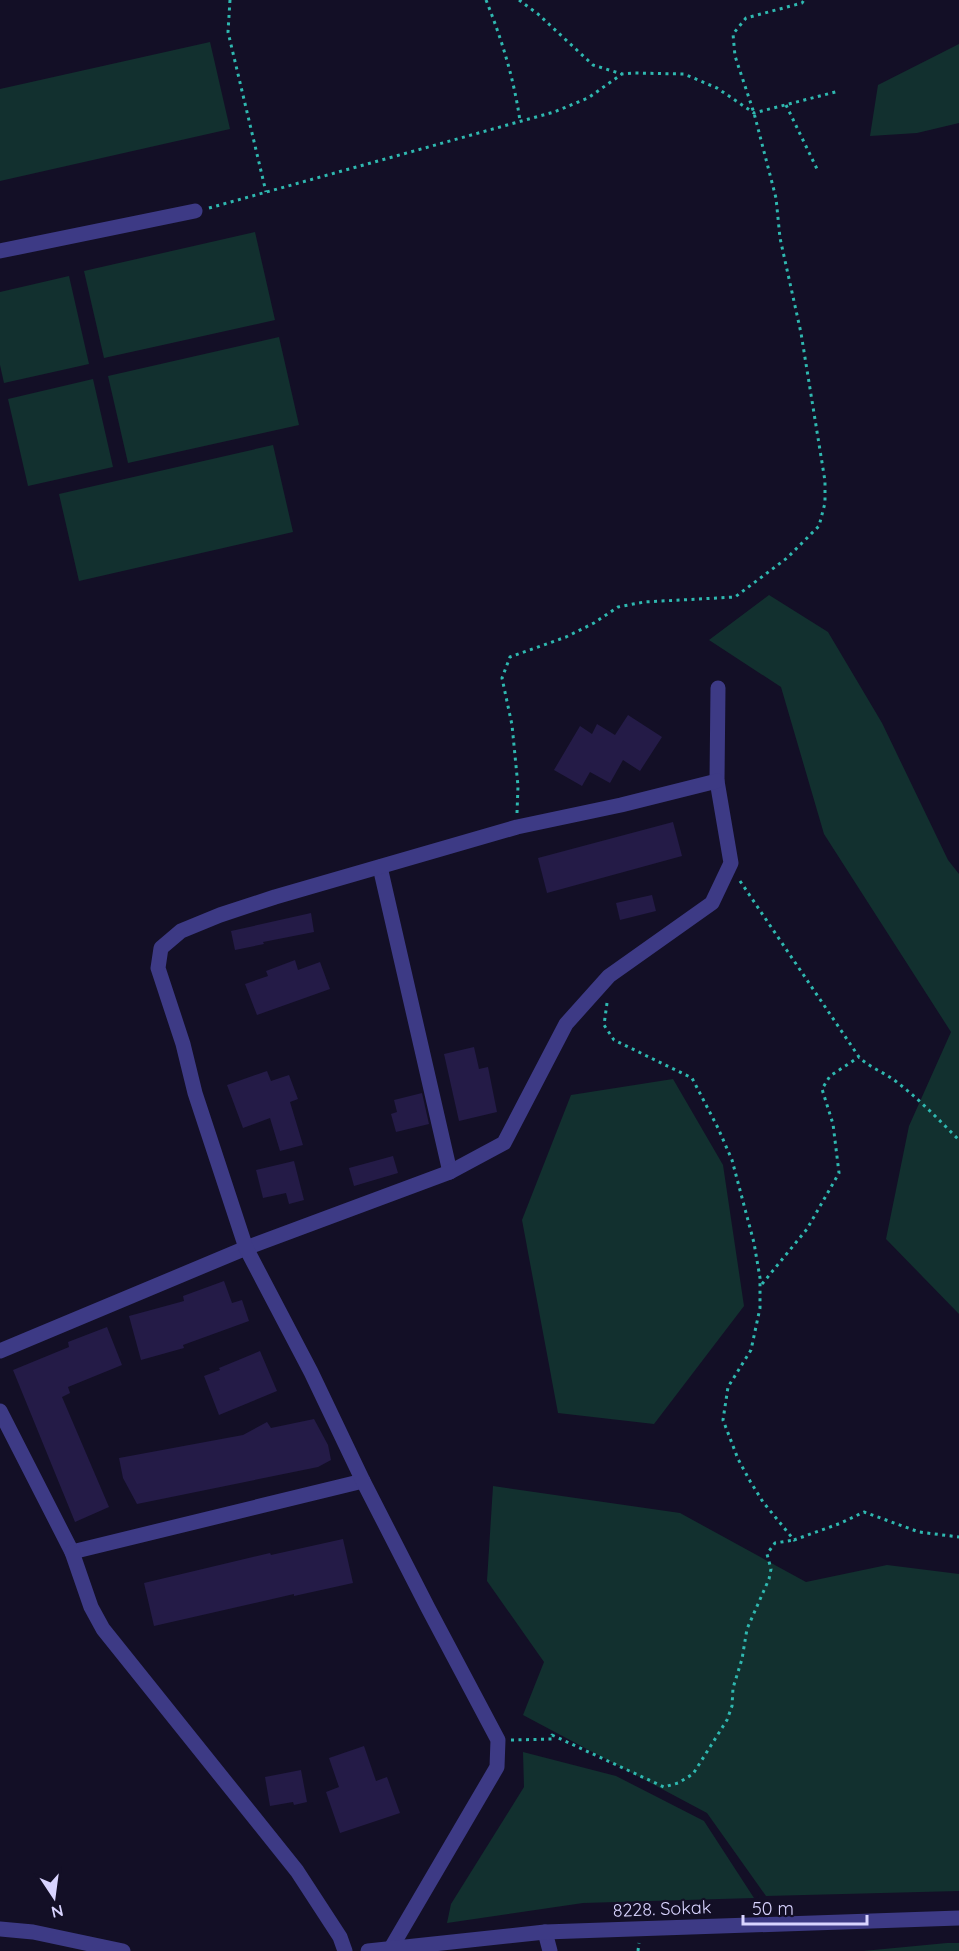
<svg xmlns="http://www.w3.org/2000/svg" width="959" height="1951" font-family="Quicksand,sans-serif">
<style>
.grass{fill:#12302f}
.building{fill:#241b47}
.lines{fill:none;stroke-linecap:round;stroke-linejoin:round}
.path{stroke:#2fb8b0;stroke-width:3;stroke-dasharray:3 4.5;stroke-linecap:butt}
.minor{stroke:#3d3a85;stroke-width:15}
.labels{text-anchor:middle;stroke-width:4.5;stroke-linejoin:round;paint-order:stroke}
.street-label{font-size:18px;fill:#d9d4ff;stroke:#130f26}
</style>
<rect width="100%" height="100%" fill="#130f26"/>
<g class="grass">
<path d="M210,42l20,87 -230,52v-92z"/>
<path d="M959,44v79l-42,10 -47,3 8,-51z"/>
<path d="M255,232l20,88 -171,38 -20,-87z"/>
<path d="M69,276l20,88 -85,19 -4,-18v-73z"/>
<path d="M279,337l20,88 -171,38 -20,-87z"/>
<path d="M93,379l20,88 -85,19 -20,-87z"/>
<path d="M273,445l20,87 -214,49 -20,-87z"/>
<path d="M769,595l59,37 54,91 66,137 11,14v440l-73,-75 23,-113 42,-94 -127,-198 -43,-147 -72,-47z"/>
<path d="M673,1079l50,86 21,141 -90,118 -96,-11 -36,-193 49,-125z"/>
<path d="M493,1486l187,27 126,69 81,-17 72,9v317l-193,5 -59,-83 -184,-98 21,-53 -57,-81z"/>
<path d="M523,1752l93,24 88,45 50,77 -171,5 -136,20 4,-19 73,-117z"/>
<path d="M947,1943h12v8h-96z"/>
</g>
<g class="building">
<path d="M628,715l34,22 -22,34 -17,-11 -13,23 -20,-11 -8,14 -28,-16 26,-44 12,8 5,-10 18,11z"/>
<path d="M673,822l9,34 -135,37 -9,-35z"/>
<path d="M652,895l4,16 -36,9 -4,-17z"/>
<path d="M311,913l3,19 -51,10 1,2 -29,6 -4,-19z"/>
<path d="M295,960l3,10 22,-8 10,27 -73,26 -12,-31 23,-8 -2,-5z"/>
<path d="M474,1047l5,22 9,-2 9,45 -38,9 -15,-67z"/>
<path d="M267,1071l4,10 18,-6 9,24 -8,3 13,43 -23,6 -10,-33 -27,10 -16,-43z"/>
<path d="M422,1093l7,31 -33,8 -5,-18 6,-2 -3,-12z"/>
<path d="M393,1156l5,17 -44,13 -5,-18z"/>
<path d="M294,1161l10,39 -15,4 -3,-11 -23,5 -7,-28z"/>
<path d="M224,1281l8,22 10,-3 7,21 -66,24 1,3 -43,12 -12,-44 55,-15 -1,-5z"/>
<path d="M107,1327l15,38 -54,22 2,6 -8,4 47,110 -34,15 -62,-152 56,-23 -1,-5z"/>
<path d="M260,1351l17,40 -58,24 -15,-39 16,-6 -1,-2z"/>
<path d="M314,1419l14,26 3,15 -13,7 -181,37 -14,-26 -4,-20 124,-23 24,-13 4,6z"/>
<path d="M343,1539l10,44 -59,13v-2l-140,32 -10,-43 126,-30 1,2z"/>
<path d="M364,1746l12,35 11,-4 13,36 -60,20 -14,-41 13,-5 -10,-29z"/>
<path d="M301,1770l6,32 -13,3 -1,-3 -23,4 -5,-29z"/>
</g>
<g class="lines">
<g class="path">
<path d="M230,0l-2,32 38,160"/>
<path d="M486,0c16,40 28,79 34,121"/>
<path d="M519,0l19,14 55,51 29,9"/>
<path d="M786,105l31,64"/>
<path d="M209,208l345,-96 34,-14 34,-24 12,-1 50,1 33,14 37,25 85,-22"/>
<path d="M517,813l1,-27 -6,-61 -10,-47 8,-21 56,-20 28,-14 24,-16 26,-5 91,-5 52,-39 32,-32 6,-23v-22l-24,-148 -21,-95 -4,-40 -22,-85 -19,-57 -2,-22 13,-16 56,-15 2,-3"/>
<path d="M740,881l119,176c11,11 27,16 39,26 22,17 41,37 61,57"/>
<path d="M607,1003l-3,22 10,15 78,38 26,50 14,32 22,83 6,35v30l-9,42 -23,37 -5,33 15,39 12,22 13,21 31,38 47,-17 23,-11 55,20 40,5"/>
<path d="M762,1284l45,-55 32,-56 -6,-49 -11,-35 8,-13 29,-19"/>
<path d="M511,1740l41,-1v-4l112,52 14,-4 15,-9 34,-54 5,-14 1,-18 9,-29 5,-30 22,-50 2,-10 -4,-15 8,-11 19,-3"/>
<path d="M638,1951l1,-8"/>
</g>
<g class="minor">
<path d="M0,251l195,-40"/>
<path d="M380,867l70,305"/>
<path d="M0,1351l246,-103 204,-76 54,-29 62,-119 43,-48 103,-73 19,-40 -14,-82 1,-93"/>
<path d="M0,1411l72,141 291,-71"/>
<path d="M72,1552l19,55 12,22 194,242 43,66 5,14"/>
<path d="M0,1929l33,3 90,19"/>
<path d="M545,1932l5,19"/>
<path d="M391,1948l106,-181 1,-27 -70,-132 -65,-127 -52,-109 -65,-124 -51,-155 -12,-49 -25,-76 3,-20 20,-17 39,-16 55,-18 242,-70 104,-22 96,-24"/>
<path d="M368,1951l177,-19 414,-14"/>
</g>
</g>
<g class="labels">
<g class="street-label">
<text transform="translate(662 1909) rotate(-2)" y="6">8228. Sokak</text>
</g>
</g>
<g transform="translate(54 1897) rotate(167)" stroke="#130f26" stroke-width="4.5" paint-order="stroke">
<path d="M0-4.5L10 22L0 15L-10 22Z" fill="#d9d4ff"/>
<text y="-9" font-size="16" font-weight="bold" text-anchor="middle" fill="#d9d4ff">N</text>
</g>
<path d="M743 1915v9h124v-9" fill="none" stroke="#d9d4ff" stroke-width="3"/>
<text x="752" y="1915" font-size="18" fill="#d9d4ff" stroke="#130f26" stroke-width="4.5" paint-order="stroke">50 m</text>
</svg>
